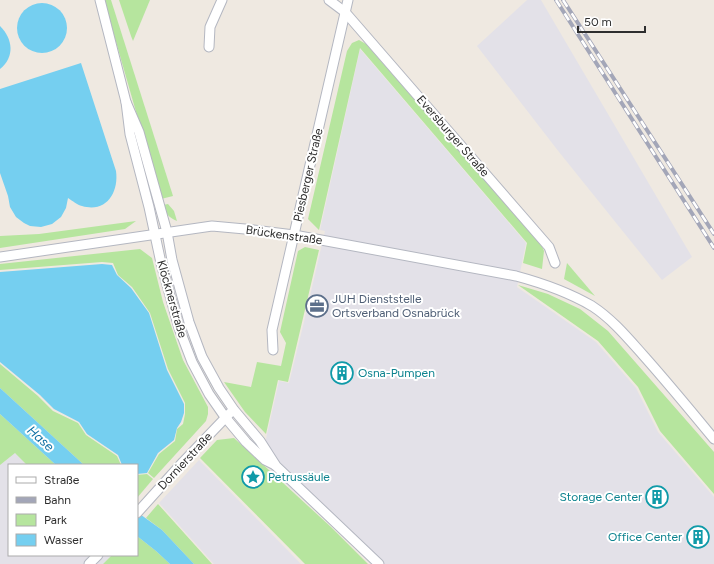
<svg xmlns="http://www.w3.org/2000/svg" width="714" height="564" font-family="Figtree,sans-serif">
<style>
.industrial{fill:#e3e1e8}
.green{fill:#b6e59e}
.water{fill:#75cff0}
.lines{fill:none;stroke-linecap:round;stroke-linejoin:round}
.minor-casing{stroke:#b4b7c1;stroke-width:11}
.minor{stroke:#fff;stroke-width:9}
.rail-casing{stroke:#a3a6b8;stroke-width:4}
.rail{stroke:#fff;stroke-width:2.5;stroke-dasharray:8;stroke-linecap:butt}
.labels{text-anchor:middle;stroke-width:4;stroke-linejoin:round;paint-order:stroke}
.street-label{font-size:12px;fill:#2e2e2e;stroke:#fff}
.service-label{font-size:12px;fill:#4e5e75;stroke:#fff;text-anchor:start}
.culture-label{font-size:12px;fill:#0d838f;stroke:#fff;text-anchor:start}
.water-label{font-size:13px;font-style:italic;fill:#0d6fa3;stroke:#fff}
</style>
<rect width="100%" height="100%" fill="#efe9e1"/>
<g class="industrial">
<path d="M527,0h14l151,257 -30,23 -103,-128 -82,-106z"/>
<path d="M360,49l166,194 -9,44 79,55 40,46 22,44 56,65v67h-343l-39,-38 -71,-65 18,-80 10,2 15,-61 21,-91 -5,-1z"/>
<path d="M15,453l12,12h-18v90h103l-9,9h-103v-99z"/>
<path d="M199,460l102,104h-87l-55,-61z"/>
</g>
<g class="green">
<path d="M104,0h7l62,196 -12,3z"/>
<path d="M119,0h31l-17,41 -2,-5z"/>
<path d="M359,40l7,4 175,200 3,7 -2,18 -19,-6 4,-20 -167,-195 -41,182 -11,-11 39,-168 5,-8z"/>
<path d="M168,204l6,7 3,10c-8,-3 -12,-8 -14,-16z"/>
<path d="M136,221l-11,8 -125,19v-12l39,-2z"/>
<path d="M305,247l14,3 -31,132 -10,-2 -12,54 -21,-22 -21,-30 27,5 6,-25 24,4 5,-23 -6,-11 18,-81z"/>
<path d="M140,249l12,9 11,44 20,58 25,47v7l-2,7 -52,57 -6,-5 11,-19 16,-13 2,-12 6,-5 2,-10v-11l-17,-34 -18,-56 -18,-26 -14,-12 -5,-12 -11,-1 -102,8v-6z"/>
<path d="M567,263l28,33 -31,-17z"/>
<path d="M518,285l30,9 32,15 28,22 106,121v42l-54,-63 -22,-44 -40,-46z"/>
<path d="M0,364l38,32 15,15 25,12 8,12 31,21 4,9h-37l-84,-77z"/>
<path d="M0,414l56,51h-29l-12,-12 -15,12z"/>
<path d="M234,438l97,89 37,37h-63l-105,-106 17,-18z"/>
<path d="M147,474l6,5 -16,19v-23z"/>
<path d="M158,504l54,60h-18l-32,-34 -16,-12z"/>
<path d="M137,536l19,15 14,13h-67l9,-9h25z"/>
</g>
<g class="water">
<circle cx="42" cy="28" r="25"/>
<path d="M0,26c13,13 15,31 0,43z"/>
<path d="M81,63l35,108c3,22 -10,42 -34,35 -5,-1 -9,-5 -14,-8l-2,10 -5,9 -9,7 -11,3 -11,-1 -6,-3 -8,-6 -6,-10 -2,-11 -8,-23v-84z"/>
<path d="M102,264l10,1 5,10 14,13 18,25 18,57 17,34v9l-3,9 -4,6 -3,12 -16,13 -11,20 -10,1v-9h-15l-4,-10 -31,-21 -8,-12 -25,-13 -14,-14 -40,-33v-90z"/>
<path d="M0,388l84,77h-28l-56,-51z"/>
<path d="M137,512l25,18 32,34h-24l-14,-13 -19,-15z"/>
</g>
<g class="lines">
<g class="minor-casing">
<g id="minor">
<path d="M100,0l26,102 4,32 19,73 12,56 18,65 13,34 17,32 16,23 21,25 19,18 10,5"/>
<path d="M329,0l16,12 204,235 6,16"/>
<path d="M209,47l1,-20 12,-27"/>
<path d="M126,102l13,30 28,100 5,28 17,62 13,35 17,31 15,22 26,31 16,25 103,98"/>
<path d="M0,257l212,-31 33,3 49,6 222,41c26,7 52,16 76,30 20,13 35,31 51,49 24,27 48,56 71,84"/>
<path d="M273,350l-1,-20 9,-39 67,-291"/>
<path d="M137,513l46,-51 47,-49"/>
<path d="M89,564l9,-9"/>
</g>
</g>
<use href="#minor" class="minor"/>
<g class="rail-casing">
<g id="rail">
<path d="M556,0l158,248"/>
<path d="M563,0l151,234"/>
</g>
</g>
<use href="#rail" class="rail"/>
</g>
<defs>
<g id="office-ring" transform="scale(1.15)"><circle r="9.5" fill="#fff" stroke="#5c6f8a" stroke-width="1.5"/><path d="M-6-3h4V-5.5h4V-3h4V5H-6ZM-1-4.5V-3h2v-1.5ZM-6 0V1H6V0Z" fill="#5c6f8a"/></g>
<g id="building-ring" transform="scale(1.15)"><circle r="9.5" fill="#fff" stroke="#0f9aa8" stroke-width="1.5"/><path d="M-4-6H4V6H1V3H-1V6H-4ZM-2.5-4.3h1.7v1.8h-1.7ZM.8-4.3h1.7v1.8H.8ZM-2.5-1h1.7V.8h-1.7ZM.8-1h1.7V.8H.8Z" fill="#0f9aa8"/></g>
<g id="sight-ring" transform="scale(1.15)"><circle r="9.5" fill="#fff" stroke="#0f9aa8" stroke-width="1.5"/><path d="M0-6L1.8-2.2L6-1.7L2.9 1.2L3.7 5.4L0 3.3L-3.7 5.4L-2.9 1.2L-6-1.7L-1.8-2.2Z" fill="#0f9aa8"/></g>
</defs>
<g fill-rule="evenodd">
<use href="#office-ring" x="317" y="306"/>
<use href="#building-ring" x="342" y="373"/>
<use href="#sight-ring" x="253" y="477"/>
<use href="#building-ring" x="657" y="497"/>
<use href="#building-ring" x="698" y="537"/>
</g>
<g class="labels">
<g class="street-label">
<text transform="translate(453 136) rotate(49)" y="4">Eversburger Straße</text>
<text transform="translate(308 175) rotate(-77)" y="4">Piesberger Straße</text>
<text transform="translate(284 235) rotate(8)" y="4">Brückenstraße</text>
<text transform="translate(172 299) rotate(74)" y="4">Klöcknerstraße</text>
<text transform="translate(185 461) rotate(-47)" y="4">Dornierstraße</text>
</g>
<g class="service-label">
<text x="332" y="303">JUH Dienststelle<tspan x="332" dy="14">Ortsverband Osnabrück</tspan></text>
</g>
<g class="culture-label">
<text x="358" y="377">Osna-Pumpen</text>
<text x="268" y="481">Petrussäule</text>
<text x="642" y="501" text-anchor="end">Storage Center</text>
<text x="682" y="541" text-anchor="end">Office Center</text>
</g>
<g class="water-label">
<text transform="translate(41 438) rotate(42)" y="5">Hase</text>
</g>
</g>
<rect x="8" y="464" width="130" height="92" fill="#ffffff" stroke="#ababab"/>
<rect x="16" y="477" width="20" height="6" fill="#ffffff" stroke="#ababab"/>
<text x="44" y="484" font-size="12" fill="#2e2e2e">Straße</text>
<rect x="16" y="497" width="20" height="6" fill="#a3a6b8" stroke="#ababab"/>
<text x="44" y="504" font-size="12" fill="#2e2e2e">Bahn</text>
<rect x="16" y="514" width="20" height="12" fill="#b6e59e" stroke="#ababab"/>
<text x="44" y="524" font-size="12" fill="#2e2e2e">Park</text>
<rect x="16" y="534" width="20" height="12" fill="#75cff0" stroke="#ababab"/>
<text x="44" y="544" font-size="12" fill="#2e2e2e">Wasser</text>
<path d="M578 26v6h67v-6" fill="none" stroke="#2e2e2e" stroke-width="2"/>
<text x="584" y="26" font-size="12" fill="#2e2e2e" stroke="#ffffff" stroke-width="3" paint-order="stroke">50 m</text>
</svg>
